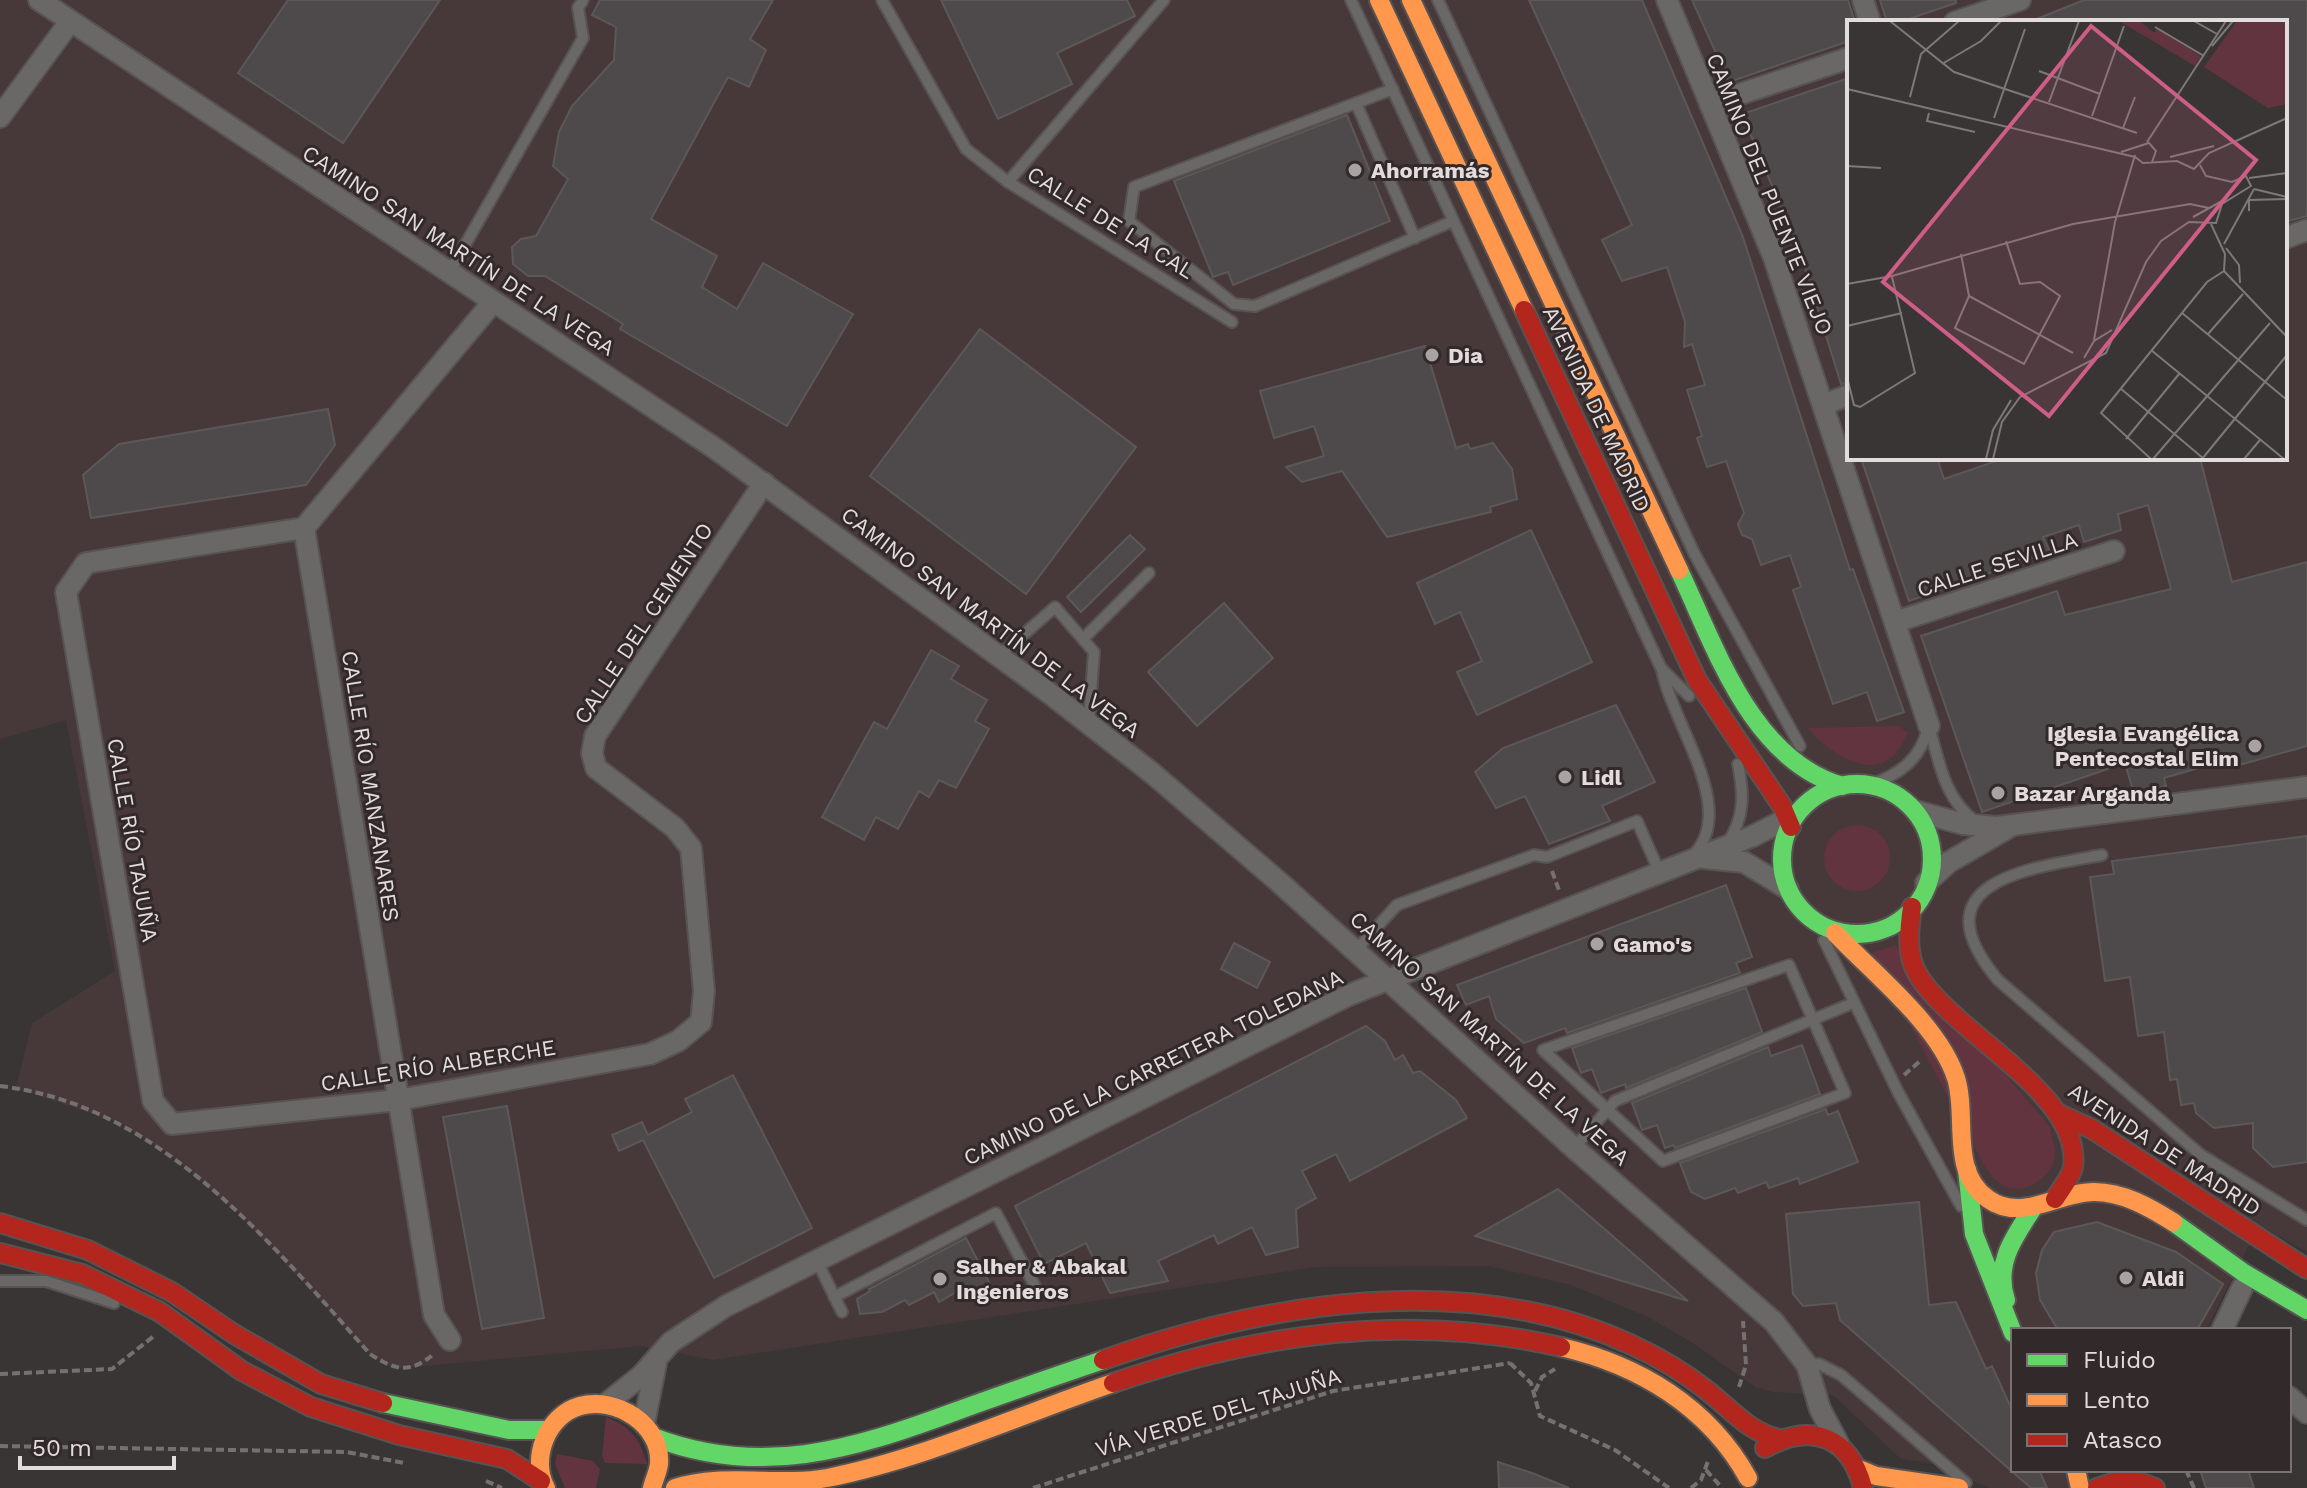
<svg xmlns="http://www.w3.org/2000/svg" width="2307" height="1488" font-family="'Work Sans',sans-serif">
<style>
.built{fill:#47383a;fill-rule:evenodd}
.green{fill:#62343f}
.building{fill:#4e494a;stroke:#5c5858;stroke-width:2}
.lines{fill:none;stroke-linecap:round;stroke-linejoin:round}
.lane-casing{stroke:#585353;stroke-width:14}
.street-casing{stroke:#585353;stroke-width:24}
.fast-casing{stroke:#585353;stroke-width:22}
.slow-casing{stroke:#585353;stroke-width:22}
.jam-casing{stroke:#585353;stroke-width:22}
.path{stroke:#757071;stroke-width:4;stroke-dasharray:8 4;stroke-linecap:butt}
.lane{stroke:#6a6767;stroke-width:10}
.street{stroke:#6a6767;stroke-width:20}
.fast{stroke:#63d668;stroke-width:18}
.slow{stroke:#ff974d;stroke-width:18}
.jam{stroke:#b3261e;stroke-width:18}
.poi-dot{fill:#a8a2a2;stroke:#32292a;stroke-width:3}
.labels{text-anchor:middle;stroke-width:6;stroke-linejoin:round;paint-order:stroke}
.poi-label{font-size:22px;font-weight:bold;fill:#e3dcdd;stroke:#32292a;text-anchor:start}
.street-label{font-size:22px;fill:#e3dcdd;stroke:#32292a}
.inset-road{fill:none;stroke:#7e7878;stroke-width:2}
.view{fill:#ce5d88;fill-opacity:0.15;stroke:#ce5d88;stroke-width:4}
.inset-edge{fill:none;stroke:#e3dcdd;stroke-width:4}
</style>
<rect width="100%" height="100%" fill="#3a3535"/>
<path class="built" d="M0,0h2307v1252l-48,-27 -53,105h-193v140h59v18h-82l-60,-25 -29,-4 -68,-64 -59,-3 -19,-5 -62,-44 -45,-26 -77,-32 -82,-19 -174,1 -602,93 -73,-14 -247,23 -23,-15 -131,-140 -68,-59 -51,-32 -104,-35 16,-65 83,-52 -49,-251 -66,19zM1849,22h436v436h-436z"/>
<g class="green">
<path d="M1899,726l9,7c-6,12 -11,23 -24,29 -24,12 -63,-16 -76,-34z"/>
<circle cx="1857" cy="858" r="33"/>
<path d="M1895,945l155,182c1,8 5,18 5,26 0,21 -25,40 -46,35 -11,-3 -17,-12 -24,-21l-113,-214z"/>
<path d="M606,1417c25,10 33,21 41,47l-42,-1 -3,-7z"/>
<path d="M557,1454l36,7 7,8 -4,19h-31l-10,-24z"/>
</g>
<g class="building">
<path d="M288,0h152l-97,143 -105,-70z"/>
<path d="M600,0h173l-23,39 16,11 -17,37 -21,-10 -77,142 66,37 -15,31 35,22 26,-46 90,51 -66,112 -167,-97 3,-5 -78,-48h-17l-15,-12 -1,-17 9,-8 15,-3 32,-57 -15,-13 6,-34 13,-26 42,-46 2,-33 -24,-12z"/>
<path d="M941,0h186l8,16 -78,37 15,31 -74,35z"/>
<path d="M1529,0h113l101,237 107,333 3,-1 51,143 -27,9 -10,-29 -34,12 -40,-114 8,-3 -11,-32 -29,10 -9,-26 -10,-4 -4,-11 6,-11 -18,-52 -19,6 -10,-29 5,-2 -15,-46 18,-5 -13,-41 -8,3 1,-25 -18,-55 -45,14 -20,-41 30,-15z"/>
<path d="M1692,0h156l7,22h-6v19l-120,41z"/>
<path d="M1880,0h76v3l-56,19h-13z"/>
<path d="M2084,0h223v216l-22,6v-200h-256z"/>
<path d="M1849,78v304l-8,2 -39,-126 -60,-144z"/>
<path d="M1347,115l43,106 -157,64 -5,-13 -15,5 -39,-96z"/>
<path d="M980,329l156,118 -110,147 -156,-118z"/>
<path d="M1425,346l31,102 12,-4 2,5 23,-6 19,26 5,30 -27,8 1,5 -104,25 -45,-66 -40,11 -16,-15 38,-11 -10,-30 -40,12 -14,-47z"/>
<path d="M328,409l7,36 -29,40 -215,33 -8,-43 36,-31z"/>
<path d="M1861,458h76l7,21 61,-21h195l32,124 75,-20v184l-68,19 -3,-8 -72,21 2,8 -32,8 -9,-31 -143,49 -61,-176 136,-45 8,24 106,-26 -23,-84 -30,9 3,16 -37,12 -5,-17 -36,12 7,15 -141,49z"/>
<path d="M1531,530l61,132 -115,53 -20,-43 25,-11 -22,-49 -25,12 -18,-41z"/>
<path d="M1130,535l15,14 -64,63 -14,-15z"/>
<path d="M1224,603l49,55 -76,68 -49,-54z"/>
<path d="M931,650l28,16 -8,13 36,21 -12,21 14,8 -33,59 -17,-8 -10,17 -10,-6 -21,38 -22,-12 -12,23 -42,-23 52,-95 13,7z"/>
<path d="M1616,705l39,77 -53,24 8,15 -61,23 -24,-48 -29,12 -21,-36 28,-24z"/>
<path d="M2307,836v326l-34,5 -20,-19v-25l-39,5 -18,-15 -2,-10 -13,2 -4,-26 -7,1 -6,-48 -26,4 -8,-59 -25,4 -15,-104 24,-3 -2,-13z"/>
<path d="M1726,885l26,72 -16,6 4,10 -173,60 -2,-5 -41,15 -28,-24 -7,-23 -23,9 -9,-20z"/>
<path d="M1234,943l36,19 -13,26 -36,-19z"/>
<path d="M1746,988l16,44 -136,56 -1,-4 -24,9 -9,-24 -11,4 -9,-25z"/>
<path d="M1366,1026l19,15 10,19 8,-5 10,18 7,-2 36,29 11,18 -117,63 -14,-27 -34,17 14,27 -20,11 2,38 -32,8 -14,-28 -34,17 -4,-9 -56,26 10,20 -58,12 -24,-50 -42,21 -29,-58z"/>
<path d="M1802,1045l18,49 -145,54 -1,-3 -9,3 -8,-23 -15,5 -10,-27 136,-56 3,9z"/>
<path d="M733,1075l79,153 -98,50 -71,-138 -24,11 -7,-16 30,-13 6,13 44,-23 -7,-13z"/>
<path d="M507,1106l37,212 -62,11 -39,-212z"/>
<path d="M1826,1109l2,6 10,-4 20,51 -58,22 -2,-6 -29,10 -3,-6 -28,11 -3,-5 -30,11 -14,-7 -11,-29z"/>
<path d="M1558,1189l130,112 -213,-65z"/>
<path d="M1919,1202l10,103 27,-3 30,67 6,-3 21,46v58h26l8,18h-16l-79,-69 -112,-99 -4,-17 -33,3 -10,-12 -7,-80z"/>
<path d="M2097,1222l79,30 47,32 -26,46h-139l-18,-30 -4,-27 6,-23 12,-18z"/>
<path d="M966,1238l24,46 -22,13 -5,-9 -24,14 -5,-10 -25,13 -4,-5 -23,12 -22,2 -3,-15 13,-8 -1,-2z"/>
<path d="M1498,1462l34,11 37,15h-70z"/>
<path d="M2200,1470h48l6,18h-48z"/>
</g>
<g class="lines">
<g class="lane-casing">
<g id="lane">
<path d="M882,0l84,149 42,33"/>
<path d="M1164,0l-156,182 224,140"/>
<path d="M1351,0l310,668 28,28"/>
<path d="M1438,0l256,553 106,193"/>
<path d="M1393,89l-259,98 -5,34 105,83 21,2 198,-85"/>
<path d="M1356,103l59,135"/>
<path d="M449,273l134,-235 -5,-30 5,-8"/>
<path d="M1083,639l66,-66"/>
<path d="M999,656l56,-49 39,45 -5,70"/>
<path d="M1662,670c10,54 77,139 31,185"/>
<path d="M1929,726c10,35 15,73 47,96"/>
<path d="M1870,785c30,-11 50,-25 58,-57"/>
<path d="M1727,844c18,-27 17,-50 11,-80"/>
<path d="M2102,855c-72,13 -187,26 -104,125l203,175 106,65"/>
<path d="M1824,940l74,152 63,114"/>
<path d="M1356,950l41,-45 137,-50 13,2 90,-36 22,50"/>
<path d="M1789,965l56,128 -182,68 -120,-111z"/>
<path d="M1574,1148l41,-47 238,-98"/>
<path d="M817,1261l25,51"/>
<path d="M0,1281h46l68,22"/>
<path d="M834,1297l162,-84 40,75"/>
<path d="M1807,1365l12,-1 22,11 125,108"/>
</g>
</g>
<g class="street-casing">
<g id="street">
<path d="M39,0l677,449 336,246 100,78 127,109 295,266 200,174 33,43 13,44 19,36"/>
<path d="M1667,0l107,258 155,468"/>
<path d="M1863,0l7,22"/>
<path d="M1955,22l65,-22"/>
<path d="M1710,104l139,-46"/>
<path d="M0,117l69,-94"/>
<path d="M2285,238l22,-8"/>
<path d="M1825,404l24,-9"/>
<path d="M304,528l-218,35 -20,29 87,509 19,23 226,-24 252,-46 28,-13 23,-19 3,-31 -13,-143 -16,-20 -79,-60 -4,-15 3,-17 169,-253"/>
<path d="M1895,622l219,-71"/>
<path d="M1916,811l47,13 34,3 310,-40"/>
<path d="M1704,858l40,4 44,27"/>
<path d="M1926,883l23,-21 62,-36"/>
<path d="M2222,1330l20,-42"/>
<path d="M450,1340l-16,-25 -130,-787 189,-226"/>
<path d="M2289,1397l18,16"/>
<path d="M607,1403l35,-28 29,-33 55,-36 623,-311 404,-159 41,-21"/>
<path d="M644,1424l12,-61"/>
</g>
</g>
<g class="fast-casing">
<g id="fast">
<path d="M1679,570c37,78 72,189 163,216"/>
<circle cx="1857" cy="859" r="75"/>
<path d="M1967,1170l7,64 39,99"/>
<path d="M2173,1222l71,51 63,37"/>
<path d="M2006,1300c-12,-36 8,-63 27,-92"/>
<path d="M383,1403l126,27h39"/>
<path d="M653,1437c107,41 198,13 301,-25 49,-18 99,-35 149,-52"/>
</g>
</g>
<g class="slow-casing">
<g id="slow">
<path d="M1379,0l145,310"/>
<path d="M1411,0l268,570"/>
<path d="M1835,933c38,40 104,92 121,145 12,38 -7,94 32,121 34,24 70,-7 106,-7 29,0 55,15 79,30"/>
<path d="M1561,1347c78,18 148,60 187,131"/>
<path d="M1859,1469l17,7 83,12"/>
<path d="M2076,1470l4,18"/>
<path d="M546,1488c-16,-29 1,-73 34,-82 35,-10 82,18 79,58 -1,8 -5,16 -7,24"/>
<path d="M675,1488c49,-16 102,-1 152,-10 96,-19 193,-63 286,-95"/>
</g>
</g>
<g class="jam-casing">
<g id="jam">
<path d="M1524,310l173,370 85,126 9,21"/>
<path d="M1912,907c-3,21 -6,47 5,66 34,60 166,120 156,194 -2,11 -13,23 -18,32"/>
<path d="M2059,1114l33,15 215,140"/>
<path d="M0,1223l88,27 84,42 62,42 87,50 62,19"/>
<path d="M0,1253l82,21 78,38 82,59 69,36 88,28 108,24 34,22"/>
<path d="M1103,1360c164,-58 366,-91 529,-15 26,12 50,26 73,44 24,18 43,43 74,50"/>
<path d="M1113,1383c146,-50 296,-71 448,-36"/>
<path d="M1765,1448c46,-26 85,-12 98,40"/>
<path d="M2097,1488l31,-10 27,10"/>
</g>
</g>
<g class="path">
<path d="M1552,871l8,22"/>
<path d="M1904,1075l15,-13"/>
<path d="M0,1086c160,19 270,156 370,268 26,17 40,20 65,-1"/>
<path d="M1510,1363l21,20 9,33 75,34 54,38"/>
<path d="M0,1374l112,-5 42,-33"/>
<path d="M1739,1387l7,-22 -3,-44"/>
<path d="M1535,1391l7,-14 13,-8"/>
<path d="M0,1446l347,6 57,11"/>
<path d="M1706,1470l16,18"/>
<path d="M2186,1470l8,18"/>
<path d="M486,1481l16,7"/>
<path d="M1033,1488l300,-97 177,-28"/>
<path d="M1691,1488l10,-8 7,-19"/>
</g>
<use href="#lane" class="lane"/>
<use href="#street" class="street"/>
<use href="#fast" class="fast"/>
<use href="#slow" class="slow"/>
<use href="#jam" class="jam"/>
</g>
<g class="poi-dot">
<circle cx="1355" cy="170" r="8"/>
<circle cx="1432" cy="355" r="8"/>
<circle cx="2255" cy="746" r="8"/>
<circle cx="1565" cy="777" r="8"/>
<circle cx="1998" cy="793" r="8"/>
<circle cx="1597" cy="944" r="8"/>
<circle cx="2126" cy="1278" r="8"/>
<circle cx="940" cy="1279" r="8"/>
</g>
<g class="labels">
<g class="poi-label">
<text x="1371" y="178">Ahorramás</text>
<text x="1448" y="363">Dia</text>
<text x="2239" y="741" text-anchor="end">Iglesia Evangélica<tspan x="2239" dy="25">Pentecostal Elim</tspan></text>
<text x="1581" y="785">Lidl</text>
<text x="2014" y="801">Bazar Arganda</text>
<text x="1613" y="952">Gamo's</text>
<text x="956" y="1274">Salher &amp; Abakal<tspan x="956" dy="25">Ingenieros</tspan></text>
<text x="2142" y="1286">Aldi</text>
</g>
<g class="street-label">
<text transform="translate(1770 194) rotate(68)" y="8">CAMINO DEL PUENTE VIEJO</text>
<text transform="translate(1111 222) rotate(32)" y="8">CALLE DE LA CAL</text>
<text transform="translate(459 250) rotate(33)" y="8">CAMINO SAN MARTÍN DE LA VEGA</text>
<text transform="translate(1597 409) rotate(65)" y="8">AVENIDA DE MADRID</text>
<text transform="translate(1997 564) rotate(-18)" y="8">CALLE SEVILLA</text>
<text transform="translate(991 622) rotate(37)" y="8">CAMINO SAN MARTÍN DE LA VEGA</text>
<text transform="translate(643 623) rotate(-57)" y="8">CALLE DEL CEMENTO</text>
<text transform="translate(371 786) rotate(81)" y="8">CALLE RÍO MANZANARES</text>
<text transform="translate(133 840) rotate(80)" y="8">CALLE RÍO TAJUÑA</text>
<text transform="translate(1490 1038) rotate(42)" y="8">CAMINO SAN MARTÍN DE LA VEGA</text>
<text transform="translate(438 1065) rotate(-9)" y="8">CALLE RÍO ALBERCHE</text>
<text transform="translate(1153 1067) rotate(-26)" y="8">CAMINO DE LA CARRETERA TOLEDANA</text>
<text transform="translate(2165 1149) rotate(33)" y="8">AVENIDA DE MADRID</text>
<text transform="translate(1218 1412) rotate(-17)" y="8">VÍA VERDE DEL TAJUÑA</text>
</g>
</g>
<g transform="translate(1847 20)">
<rect width="440" height="440" fill="#3a3535"/>
<path d="M272,1h21l14,12 3,-4 44,27 -6,10zM390,1h50v83l-19,4 -64,-41z" fill="#62343f"/>
<path class="inset-road" d="M43,1l64,51 183,61M347,1l23,13M308,7l49,29M365,26l21,-25M95,44l39,-23 20,-20M192,51l61,23M0,69l288,68 8,6 34,-2 17,8 15,-16 78,-35M63,77l11,-43 38,-33M202,82l30,-81M82,93l-2,8 48,11M245,96l32,-90M147,98l31,-89M276,108l12,-31M300,122l79,-121M274,132l28,-9 7,8 -4,11M323,137l44,-11M0,146l34,2M402,158l38,-5M407,169l33,8M402,191v-11l38,-1M346,197l29,-16M364,204l14,30 -1,17 63,66M377,224l30,-55M379,228l13,17 1,18M114,234l8,42 104,57M0,264l45,-8 181,-52 117,-20 19,4M122,276l-14,32 69,36 36,-68 -20,-14 -20,2 -14,-43M335,293l105,87M0,306l55,-13M361,314l35,-40M247,320l21,-118 20,-67M304,330l133,109M237,338l10,-17 18,-11M0,357l7,28 6,2 55,-34 -23,-96M273,368l84,71M279,419l53,-65M139,439l7,-29 18,-30M146,439l9,-37 18,-25 86,-44 40,-91 15,-21 28,-19 27,1 6,-19 29,-18 -5,-10 -14,6 -26,-6 -6,-11M304,439l-50,-46 106,-131 17,-11M306,439l117,-136M355,439l85,-104M397,439l16,-19"/>
<path class="view" d="M244,6l165,134 -207,256 -166,-134z"/>
<rect width="440" height="440" class="inset-edge"/>
</g>
<rect x="2011" y="1328" width="280" height="144" fill="#32292a" stroke="#797172" stroke-width="2"/>
<rect x="2027" y="1354" width="40" height="12" fill="#63d668" stroke="#797172" stroke-width="2"/>
<text x="2083" y="1368" font-size="24" fill="#e3dcdd">Fluido</text>
<rect x="2027" y="1394" width="40" height="12" fill="#ff974d" stroke="#797172" stroke-width="2"/>
<text x="2083" y="1408" font-size="24" fill="#e3dcdd">Lento</text>
<rect x="2027" y="1434" width="40" height="12" fill="#b3261e" stroke="#797172" stroke-width="2"/>
<text x="2083" y="1448" font-size="24" fill="#e3dcdd">Atasco</text>
<path d="M20 1456v12h154v-12" fill="none" stroke="#e3dcdd" stroke-width="4"/>
<text x="32" y="1456" font-size="24" fill="#e3dcdd" stroke="#32292a" stroke-width="6" paint-order="stroke">50 m</text>
</svg>
